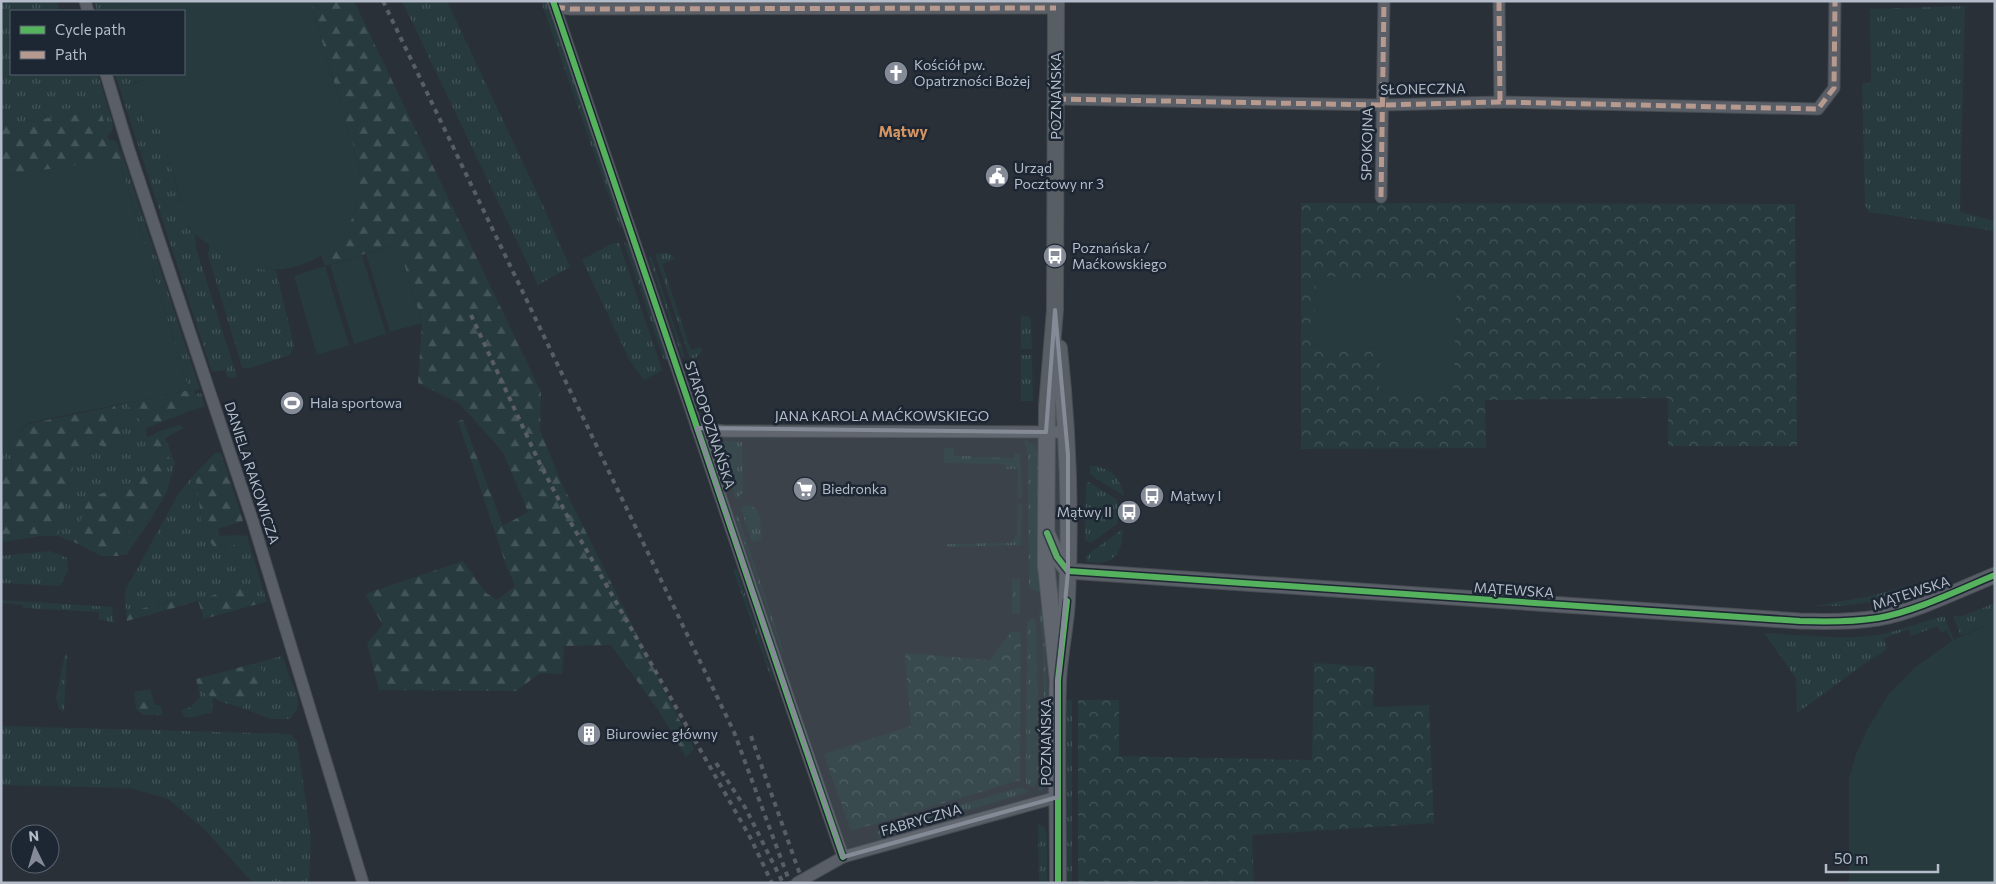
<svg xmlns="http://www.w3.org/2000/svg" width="1996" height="884" font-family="Commissioner,sans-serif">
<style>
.grass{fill:url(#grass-tufts)}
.forest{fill:url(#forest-firs)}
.park{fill:url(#park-crowns)}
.garden{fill:#273a3e}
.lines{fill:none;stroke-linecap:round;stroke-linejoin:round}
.minor-casing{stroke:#484c53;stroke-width:13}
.tertiary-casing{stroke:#484c53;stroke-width:17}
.secondary-casing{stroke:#484c53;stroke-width:18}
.minor{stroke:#5a5e66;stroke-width:11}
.tertiary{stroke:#5a5e66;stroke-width:15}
.secondary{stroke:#595d64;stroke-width:16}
.rail{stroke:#595d64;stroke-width:4;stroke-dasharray:5 5;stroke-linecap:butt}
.quiet{stroke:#b69a8f;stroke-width:5;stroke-dasharray:10 5;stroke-linecap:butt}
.cycleway-casing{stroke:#1d2633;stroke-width:9}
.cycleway{stroke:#56b35d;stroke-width:6}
.marked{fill:#848b96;fill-opacity:0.2;stroke:#848b96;stroke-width:4;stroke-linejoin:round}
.labels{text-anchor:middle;stroke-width:5;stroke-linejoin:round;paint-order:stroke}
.poi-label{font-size:14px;fill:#b4bcc9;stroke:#1d2633;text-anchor:start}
.street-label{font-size:14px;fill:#b4bcc9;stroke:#1d2633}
.neighbourhood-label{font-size:15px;font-weight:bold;fill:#d59563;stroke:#1d2633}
</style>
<defs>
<pattern id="grass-tufts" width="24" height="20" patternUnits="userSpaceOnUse" patternTransform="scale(1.25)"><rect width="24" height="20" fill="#273a3e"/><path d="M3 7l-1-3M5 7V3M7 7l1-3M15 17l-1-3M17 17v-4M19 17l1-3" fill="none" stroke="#445559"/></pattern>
<pattern id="forest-firs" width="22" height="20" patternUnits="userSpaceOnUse" patternTransform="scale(1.25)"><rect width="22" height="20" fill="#273a3e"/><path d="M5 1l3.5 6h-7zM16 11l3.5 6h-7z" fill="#445559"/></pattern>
<pattern id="park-crowns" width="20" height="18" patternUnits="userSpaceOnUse" patternTransform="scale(1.25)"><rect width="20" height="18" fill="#273a3e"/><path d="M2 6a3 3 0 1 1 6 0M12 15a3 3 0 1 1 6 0" fill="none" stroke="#445559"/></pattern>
</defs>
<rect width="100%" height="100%" fill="#2a3038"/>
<g class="grass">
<path d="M1,1h56l3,10h-49v63h87l15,51 -1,6 -4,5 -9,-28 -25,7 -73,9z"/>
<path d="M94,1h27l3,10h-27z"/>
<path d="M402,1h45l92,196 31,70 -32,18z"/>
<path d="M541,1h5l77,223 -3,4z"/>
<path d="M1965,6l-5,206 35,9v10l-126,-19 -4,-7 -3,-121 9,-1 -1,-74z"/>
<path d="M115,74h28l1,6 -11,3 13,43 12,-3 31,106 6,5 1,14 41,129 -9,1 -3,-8 -13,2z"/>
<path d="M119,159h5l76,230 -6,2 1,3 6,-1 4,14 -13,3 -3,-20z"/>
<path d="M624,242l7,4 37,113 -4,1z"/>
<path d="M613,243h6l43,127 -18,10 -15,-21 -47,-99z"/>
<path d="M210,245c23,17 37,24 66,25l18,76 -4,9 -43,14 -5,-2 -34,-112z"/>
<path d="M666,253l5,2 4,4 -13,5 29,86 11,-3v4l-5,6 -7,2 -35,-105z"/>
<path d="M651,256l34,102 -3,-1 -33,-99z"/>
<path d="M1021,315l8,2 2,4 1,28h-11z"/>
<path d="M1021,355h11l1,46h-12z"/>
<path d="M126,403l20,25 3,41 -21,16 -39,13 -15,44 -16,-6 19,-86 17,-7 30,-6 -9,-31z"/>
<path d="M180,425l4,3 -19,10 10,25 -9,30v-23l3,-12 -9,-27z"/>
<path d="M1024,439l11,7 3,9 1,99 3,39 -13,-5 -1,-132z"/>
<path d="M725,441l17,1 1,50 -7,8 -16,-54z"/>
<path d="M9,444l4,25 -12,11v-27z"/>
<path d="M944,448h10v8h18v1l42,1 1,-5 5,1 2,44h-5l1,-29h-13v-5l-61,-1z"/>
<path d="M1090,466c19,0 31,12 34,30l-32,-20 -2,-3z"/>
<path d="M195,474l8,57 34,13v-9l10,1 20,66 -9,2 -8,-19 -73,22 -5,-7 -46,13 -1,-22 55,-100z"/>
<path d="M1089,482l27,17 1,3 1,21 -27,20 -6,-3 1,-56z"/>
<path d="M1017,503l5,1 -1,41 -74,2v-3l64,-1 6,-9z"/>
<path d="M748,505c16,4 12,21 13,35l-9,2 -11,-33 2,-3z"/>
<path d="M737,513l47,139h-2l-47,-135z"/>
<path d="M151,519l-24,35 -9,2 14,-29z"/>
<path d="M1123,529c0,25 -11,38 -37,33l1,-7z"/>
<path d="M50,551l17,7 1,12 -8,16 -59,-3v-27z"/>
<path d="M733,569l4,1 37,110 -2,1z"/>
<path d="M1938,577v5l-66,20 -31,4h-27l57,-10z"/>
<path d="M1012,579h8v35l-8,-1z"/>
<path d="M1,600l111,7 2,16 -15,-4v-7l-76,-4v-3l-22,-2z"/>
<path d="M1995,603v18l-34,15 -8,-20h10z"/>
<path d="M1043,609l4,87 1,83 -7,12 -3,-1 4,-12c1,-55 5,-112 -3,-165z"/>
<path d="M1944,616l10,24 -2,1 -5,-11 -6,3 -3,-7 -27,10 -2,-7 -25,9 3,9 -2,4 -18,11 -70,51 -1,-35 -32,-45c39,2 82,8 120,1 20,-5 40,-13 60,-18z"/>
<path d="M1034,617l3,15 1,145 -4,10 -8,-3 1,-162z"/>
<path d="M65,654l2,2 -3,56 -5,-3 -3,-11z"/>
<path d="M282,656l16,43 -1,11 -8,9h-18l-29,-11 21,-29 -3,-17z"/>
<path d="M199,690l14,7 -1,16c-12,0 -15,6 -27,4l-4,-7 10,-3 9,-10z"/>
<path d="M1066,700h6v183h-5z"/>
<path d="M1,726l289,8 7,7 14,97 -2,45h-56l-49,-54 -36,-30 -37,-11 -130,-3z"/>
<path d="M1021,787l8,5 -151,45 -1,-5 4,-4z"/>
<path d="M1038,823l7,5 2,8v47h-8z"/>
</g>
<g class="forest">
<path d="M310,1h44l187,391 -1,38 22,54 132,265 -8,8 -29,-49 -46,-63 -47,1 -2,28 -22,-1 -24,18 -137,-1 -12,-47 16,-18 -18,-31 98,-33 23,32 11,7 18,-14 -10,-24 -47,-141 5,-1 40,106 25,-14 -25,-60 -44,-49 -41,-20 4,-60 -24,-79 -73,22 -4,-11c31,-24 40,-50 38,-89z"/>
<path d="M100,108l9,32 7,1 8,18 -123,17v-52l73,-9z"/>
<path d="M189,390l3,20 -46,18 -20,-25z"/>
<path d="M115,406l9,32 -12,12 -18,-7 -17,7 -19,86h-17l-40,6v-62l12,-11 -4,-25 19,-20z"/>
<path d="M160,431l9,27 -3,12v23l-15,26 -19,8 -14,29h-17l-27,-14 14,-44 39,-13 22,-16 -3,-31z"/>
<path d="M215,453h6l22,68 -25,8 2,7 17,-1v9l-21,7 -13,-21 -8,-56z"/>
<path d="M250,584l8,20 -54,15 -6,-19z"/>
<path d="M173,600l4,7 -50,14 -1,-8z"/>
<path d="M260,662l3,17 -21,29 -20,-6 -23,-12 -3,-11z"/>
<path d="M150,689l5,16h5l3,10h-20l-7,-6 -2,-17z"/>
</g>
<g class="park">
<path d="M1301,203l494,1 2,242h-129v-48l-183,2 1,48 -185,1z"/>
<path d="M1011,632h10l-1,148 -169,51 -27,-77 87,-28 -6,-73 85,7z"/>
<path d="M1314,663l61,4 -2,40 56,-2 5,118 -182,12 2,48h-176v-183h41v56l193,4z"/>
</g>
<g class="garden">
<path d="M121,1h189l49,165c2,23 -1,46 -14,66 -20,32 -67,46 -102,33 -11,-4 -20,-10 -29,-17 -7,-5 -19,-12 -24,-19 -5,-5 -6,-18 -8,-25 -8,-27 -16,-54 -24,-81l-12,4 -13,-43 11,-4 -1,-6h41v-63h-60z"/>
<path d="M119,159l70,231 -161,33 -27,30v-277z"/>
<path d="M398,244l24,79 -32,9 -24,-78z"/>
<path d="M362,255l24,79 -32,10 -24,-79z"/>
<path d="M325,266l24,79 -32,10 -23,-79z"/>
<path d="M1316,276l141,7 -4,112 -74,-2 2,-45 -67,-2z"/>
<path d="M1995,621v262h-146v-104l7,-25 11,-24 21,-35 26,-27 38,-27z"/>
</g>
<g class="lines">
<g class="minor-casing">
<g id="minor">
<path d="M85,1l3,10"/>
<path d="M553,1l238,705 52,151"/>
<path d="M1499,1l1,101"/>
<path d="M555,7l15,2 486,-1"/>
<path d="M106,74l23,76 124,372 110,361"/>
<path d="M1056,99l327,6 117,-3 318,7 16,-21 1,-87"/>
<path d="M1381,197l3,-196"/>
<path d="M697,428l28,3 341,1"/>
<path d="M797,883l46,-26 215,-60"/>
</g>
</g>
<g class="tertiary-casing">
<path id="tertiary" d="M1047,533l10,24 11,14 732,50c26,1 52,1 78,-3 36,-6 83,-29 117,-43"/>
</g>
<g class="secondary-casing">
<g id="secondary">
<path d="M1056,1l-1,309 -8,96 -1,158 12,116"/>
<path d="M1058,883c0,-67 -2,-135 0,-201 1,-28 8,-56 9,-83 4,-84 1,-168 -8,-251"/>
</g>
</g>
<use href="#minor" class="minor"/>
<use href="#tertiary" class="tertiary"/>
<use href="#secondary" class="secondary"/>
<g class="rail">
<path d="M383,1l351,731 56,151"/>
<path d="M471,315l69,149 31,59 179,314 22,46"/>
<path d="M751,736l52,147"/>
<path d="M716,763l30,46 37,74"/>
</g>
<g class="quiet">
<path d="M1499,1l1,101"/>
<path d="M555,7l15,2 486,-1"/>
<path d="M1056,99l327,6 117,-3 318,7 16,-21 1,-87"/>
<path d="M1381,197l3,-196"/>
</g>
<g class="cycleway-casing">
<g id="cycleway">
<path d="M553,1l238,705 52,151"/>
<path d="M1047,533l10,24 11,14 732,50c26,1 52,1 78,-3 36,-6 83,-29 117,-43"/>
<path d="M1058,883v-203l9,-79"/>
</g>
</g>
<use href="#cycleway" class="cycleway"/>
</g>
<path class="marked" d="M1055,310l13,145v116l-10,109v117l-215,60 -146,-429 349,4z"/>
<defs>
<g id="church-disc" transform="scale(1.25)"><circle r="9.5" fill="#848b96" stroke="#1d2633"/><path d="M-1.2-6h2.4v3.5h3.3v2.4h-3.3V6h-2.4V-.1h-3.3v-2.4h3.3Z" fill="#fff"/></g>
<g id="civic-disc" transform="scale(1.25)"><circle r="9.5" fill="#848b96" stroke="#1d2633"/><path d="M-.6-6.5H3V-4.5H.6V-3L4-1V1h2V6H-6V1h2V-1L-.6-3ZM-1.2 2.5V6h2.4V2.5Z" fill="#fff"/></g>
<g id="bus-disc" transform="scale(1.25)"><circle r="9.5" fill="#848b96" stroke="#1d2633"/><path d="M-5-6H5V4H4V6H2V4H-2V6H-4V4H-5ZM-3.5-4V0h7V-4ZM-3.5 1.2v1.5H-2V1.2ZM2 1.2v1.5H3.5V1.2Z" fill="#fff"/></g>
<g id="stadium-disc" transform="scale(1.25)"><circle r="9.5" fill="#848b96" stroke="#1d2633"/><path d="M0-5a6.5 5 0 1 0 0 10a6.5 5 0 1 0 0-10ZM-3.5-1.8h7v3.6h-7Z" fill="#fff"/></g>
<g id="supermarket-disc" transform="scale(1.25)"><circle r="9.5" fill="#848b96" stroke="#1d2633"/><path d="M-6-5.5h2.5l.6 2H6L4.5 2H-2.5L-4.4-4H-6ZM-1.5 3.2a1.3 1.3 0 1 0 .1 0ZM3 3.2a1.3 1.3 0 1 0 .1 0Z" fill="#fff"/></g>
<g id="building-disc" transform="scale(1.25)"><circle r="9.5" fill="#848b96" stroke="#1d2633"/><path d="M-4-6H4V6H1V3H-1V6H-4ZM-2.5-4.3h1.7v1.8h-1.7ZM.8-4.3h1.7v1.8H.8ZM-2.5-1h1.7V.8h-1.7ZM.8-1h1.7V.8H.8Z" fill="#fff"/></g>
</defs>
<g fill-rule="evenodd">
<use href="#church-disc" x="896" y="73"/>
<use href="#civic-disc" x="997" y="176"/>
<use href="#bus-disc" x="1055" y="256"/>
<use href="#stadium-disc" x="292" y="403"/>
<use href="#supermarket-disc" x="805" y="489"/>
<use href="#bus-disc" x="1152" y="496"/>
<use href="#bus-disc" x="1129" y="512"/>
<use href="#building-disc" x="589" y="734"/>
</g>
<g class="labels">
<g class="poi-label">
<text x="914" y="70">Kościół pw.<tspan x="914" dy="16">Opatrzności Bożej</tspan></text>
<text x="1014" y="173">Urząd<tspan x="1014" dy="16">Pocztowy nr 3</tspan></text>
<text x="1072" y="253">Poznańska /<tspan x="1072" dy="16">Maćkowskiego</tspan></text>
<text x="310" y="408">Hala sportowa</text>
<text x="822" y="494">Biedronka</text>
<text x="1170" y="501">Mątwy I</text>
<text x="1112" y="517" text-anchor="end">Mątwy II</text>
<text x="606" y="739">Biurowiec główny</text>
</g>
<g class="street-label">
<text transform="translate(1423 89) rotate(-1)" y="5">SŁONECZNA</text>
<text transform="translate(1056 96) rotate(-90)" y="5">POZNAŃSKA</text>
<text transform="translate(1367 144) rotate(-89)" y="5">SPOKOJNA</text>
<text x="882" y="421">JANA KAROLA MAĆKOWSKIEGO</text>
<text transform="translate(710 425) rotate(72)" y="5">STAROPOZNAŃSKA</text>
<text transform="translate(252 473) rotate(72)" y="5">DANIELA RAKOWICZA</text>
<text transform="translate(1514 590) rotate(4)" y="5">MĄTEWSKA</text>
<text transform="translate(1911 593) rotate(-18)" y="5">MĄTEWSKA</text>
<text transform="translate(1046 742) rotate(-90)" y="5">POZNAŃSKA</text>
<text transform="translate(921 820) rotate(-16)" y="5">FABRYCZNA</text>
</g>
<g class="neighbourhood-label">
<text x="903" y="137">Mątwy</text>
</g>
</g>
<rect width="1996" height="884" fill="none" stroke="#b4bcc9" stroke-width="5"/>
<rect x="10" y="10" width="175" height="65" fill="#1d2633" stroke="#59626f"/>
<rect x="20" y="26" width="25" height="8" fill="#56b35d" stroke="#59626f"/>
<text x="55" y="35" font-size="15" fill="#b4bcc9">Cycle path</text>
<rect x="20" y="51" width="25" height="8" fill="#b69a8f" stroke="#59626f"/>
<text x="55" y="60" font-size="15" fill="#b4bcc9">Path</text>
<g transform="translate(35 849) rotate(355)"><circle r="24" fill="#1d2633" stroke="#59626f"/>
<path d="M0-4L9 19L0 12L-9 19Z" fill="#848b96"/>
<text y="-8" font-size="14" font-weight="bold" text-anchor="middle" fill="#b4bcc9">N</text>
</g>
<path d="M1826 864v8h112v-8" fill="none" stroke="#b4bcc9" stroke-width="2.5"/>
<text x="1834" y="864" font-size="15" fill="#b4bcc9" stroke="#1d2633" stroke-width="4" paint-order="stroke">50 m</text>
</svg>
